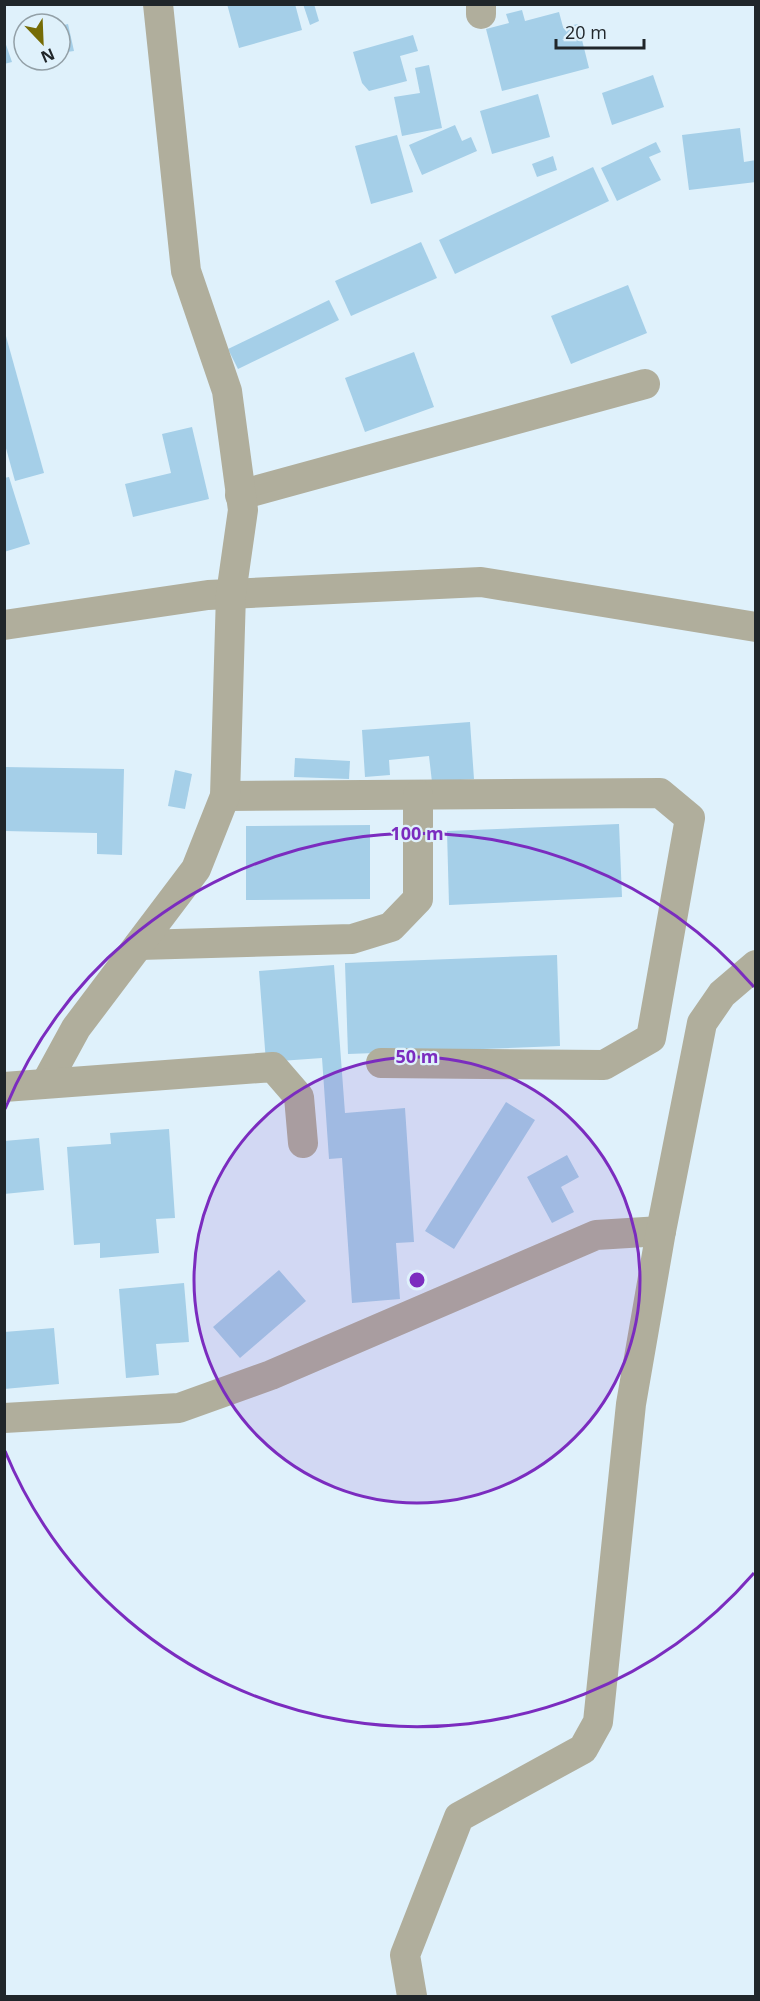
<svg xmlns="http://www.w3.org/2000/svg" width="760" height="2001" font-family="'Open Sans',sans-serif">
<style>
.building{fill:#a5cfe8}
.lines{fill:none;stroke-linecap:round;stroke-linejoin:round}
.minor{stroke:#b0ae9c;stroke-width:30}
.ring{fill:none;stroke:#7b2cbf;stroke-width:3}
.centre{fill:#7b2cbf;stroke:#dff1fb;stroke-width:3}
.ring-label{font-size:18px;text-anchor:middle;font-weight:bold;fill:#7b2cbf;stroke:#dff1fb;stroke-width:4.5;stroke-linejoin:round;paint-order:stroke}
</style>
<rect width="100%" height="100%" fill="#dff1fb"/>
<g class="building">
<path d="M227,4h68l7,26 -63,18z"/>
<path d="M303,4h11l5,17 -9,4z"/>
<path d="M522,10l3,11 34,-9 4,15 15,-3 11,44 -87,23 -16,-62 23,-6 -3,-9z"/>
<path d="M68,24l6,27 -14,2v-27z"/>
<path d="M24,33v28h-2l-6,-27z"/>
<path d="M413,35l5,16 -18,5 7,25 -38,10 -7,-8 -9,-31z"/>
<path d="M4,39l8,23 -8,2z"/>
<path d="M429,65l13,63 -40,8 -8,-39 26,-4 -5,-25z"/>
<path d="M653,75l11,32 -52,18 -10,-32z"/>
<path d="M538,94l12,43 -58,17 -12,-43z"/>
<path d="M455,125l7,16 9,-4 6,14 -55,24 -13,-30z"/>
<path d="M740,128l4,34 12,-2v22l-67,8 -7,-55z"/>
<path d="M397,135l16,57 -42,12 -16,-58z"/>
<path d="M656,142l5,10 -12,5 12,23 -44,21 -16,-33z"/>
<path d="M553,156l4,14 -20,7 -5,-13z"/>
<path d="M593,167l16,34 -154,73 -16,-34z"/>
<path d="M421,242l16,36 -86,38 -16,-35z"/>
<path d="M628,285l19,48 -76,31 -20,-48z"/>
<path d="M329,300l10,20 -101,49 -10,-20z"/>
<path d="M4,329l40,144 -29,8 -11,-40z"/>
<path d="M414,352l20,55 -69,25 -20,-54z"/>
<path d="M192,427l17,72 -76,18 -8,-33 46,-11 -9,-39z"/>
<path d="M9,477l21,67 -26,8v-74z"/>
<path d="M470,722l4,57 -42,3 -3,-26 -40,4 1,15 -25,2 -3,-47z"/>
<path d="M295,758l55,3 -1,18 -55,-2z"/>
<path d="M4,767l120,2 -2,86 -25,-1v-21l-93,-2z"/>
<path d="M175,770l17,4 -7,35 -17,-3z"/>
<path d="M619,824l3,73 -173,8 -2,-74z"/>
<path d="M370,825v74l-124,1v-74z"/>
<path d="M557,955l3,91 -212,8 -3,-91z"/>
<path d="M334,965l11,148 60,-5 9,134 -18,1 4,56 -48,4 -10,-145 -13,1 -7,-101 -56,4 -7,-91z"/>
<path d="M506,1102l29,18 -81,129 -29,-18z"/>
<path d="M169,1129l6,89 -19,1 3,34 -59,5v-15l-26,2 -7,-98 44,-3 -1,-11z"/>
<path d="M39,1138l5,52 -40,4v-53z"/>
<path d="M567,1155l12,22 -18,10 13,25 -22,11 -25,-46z"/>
<path d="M279,1270l27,31 -66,57 -27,-31z"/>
<path d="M184,1283l5,59 -33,2 3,31 -33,3 -7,-89z"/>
<path d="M54,1328l5,56 -55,5v-57z"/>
</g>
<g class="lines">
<g class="minor">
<path d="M481,4v10"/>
<path d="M240,495l405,-111"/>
<path d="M4,625l204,-30 273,-13 275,45"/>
<path d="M225,796l435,-3 30,25 -39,220 -47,27 -223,-2"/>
<path d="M139,945l213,-6 39,-12 27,-28v-104"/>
<path d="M46,1083l30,-55 120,-159 29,-73 6,-202 12,-84 -16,-119 -41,-120 -28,-267"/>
<path d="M4,1087l269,-20 26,30 4,46"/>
<path d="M4,1418l175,-10 92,-33 325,-140 65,-4"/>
<path d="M412,1996l-7,-41 54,-138 124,-68 15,-27 33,-318 30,-173 41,-208 20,-29 34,-29"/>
</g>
</g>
<circle cx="417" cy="1280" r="223" fill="#7b2cbf" fill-opacity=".12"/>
<g class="ring">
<circle cx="417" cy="1280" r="223"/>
<path d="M754 1573A446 446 0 0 1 5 1451M5 1109A446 446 0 0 1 754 987"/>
</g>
<circle cx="417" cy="1280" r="9" class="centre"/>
<g class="ring-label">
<text x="417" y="840">100 m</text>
<text x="417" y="1063">50 m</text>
</g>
<rect width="760" height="2001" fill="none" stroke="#20262a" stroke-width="12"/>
<g transform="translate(42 42) rotate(157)"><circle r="28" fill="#dff1fb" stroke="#93a0a7" stroke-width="1.5"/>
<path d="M0-4.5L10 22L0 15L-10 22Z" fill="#766c06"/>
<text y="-9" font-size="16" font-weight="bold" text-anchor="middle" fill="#20262a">N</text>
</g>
<path d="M556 39v9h88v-9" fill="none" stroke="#20262a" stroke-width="3"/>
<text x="565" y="39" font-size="18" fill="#20262a" stroke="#dff1fb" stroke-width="4.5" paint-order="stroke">20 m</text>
</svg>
